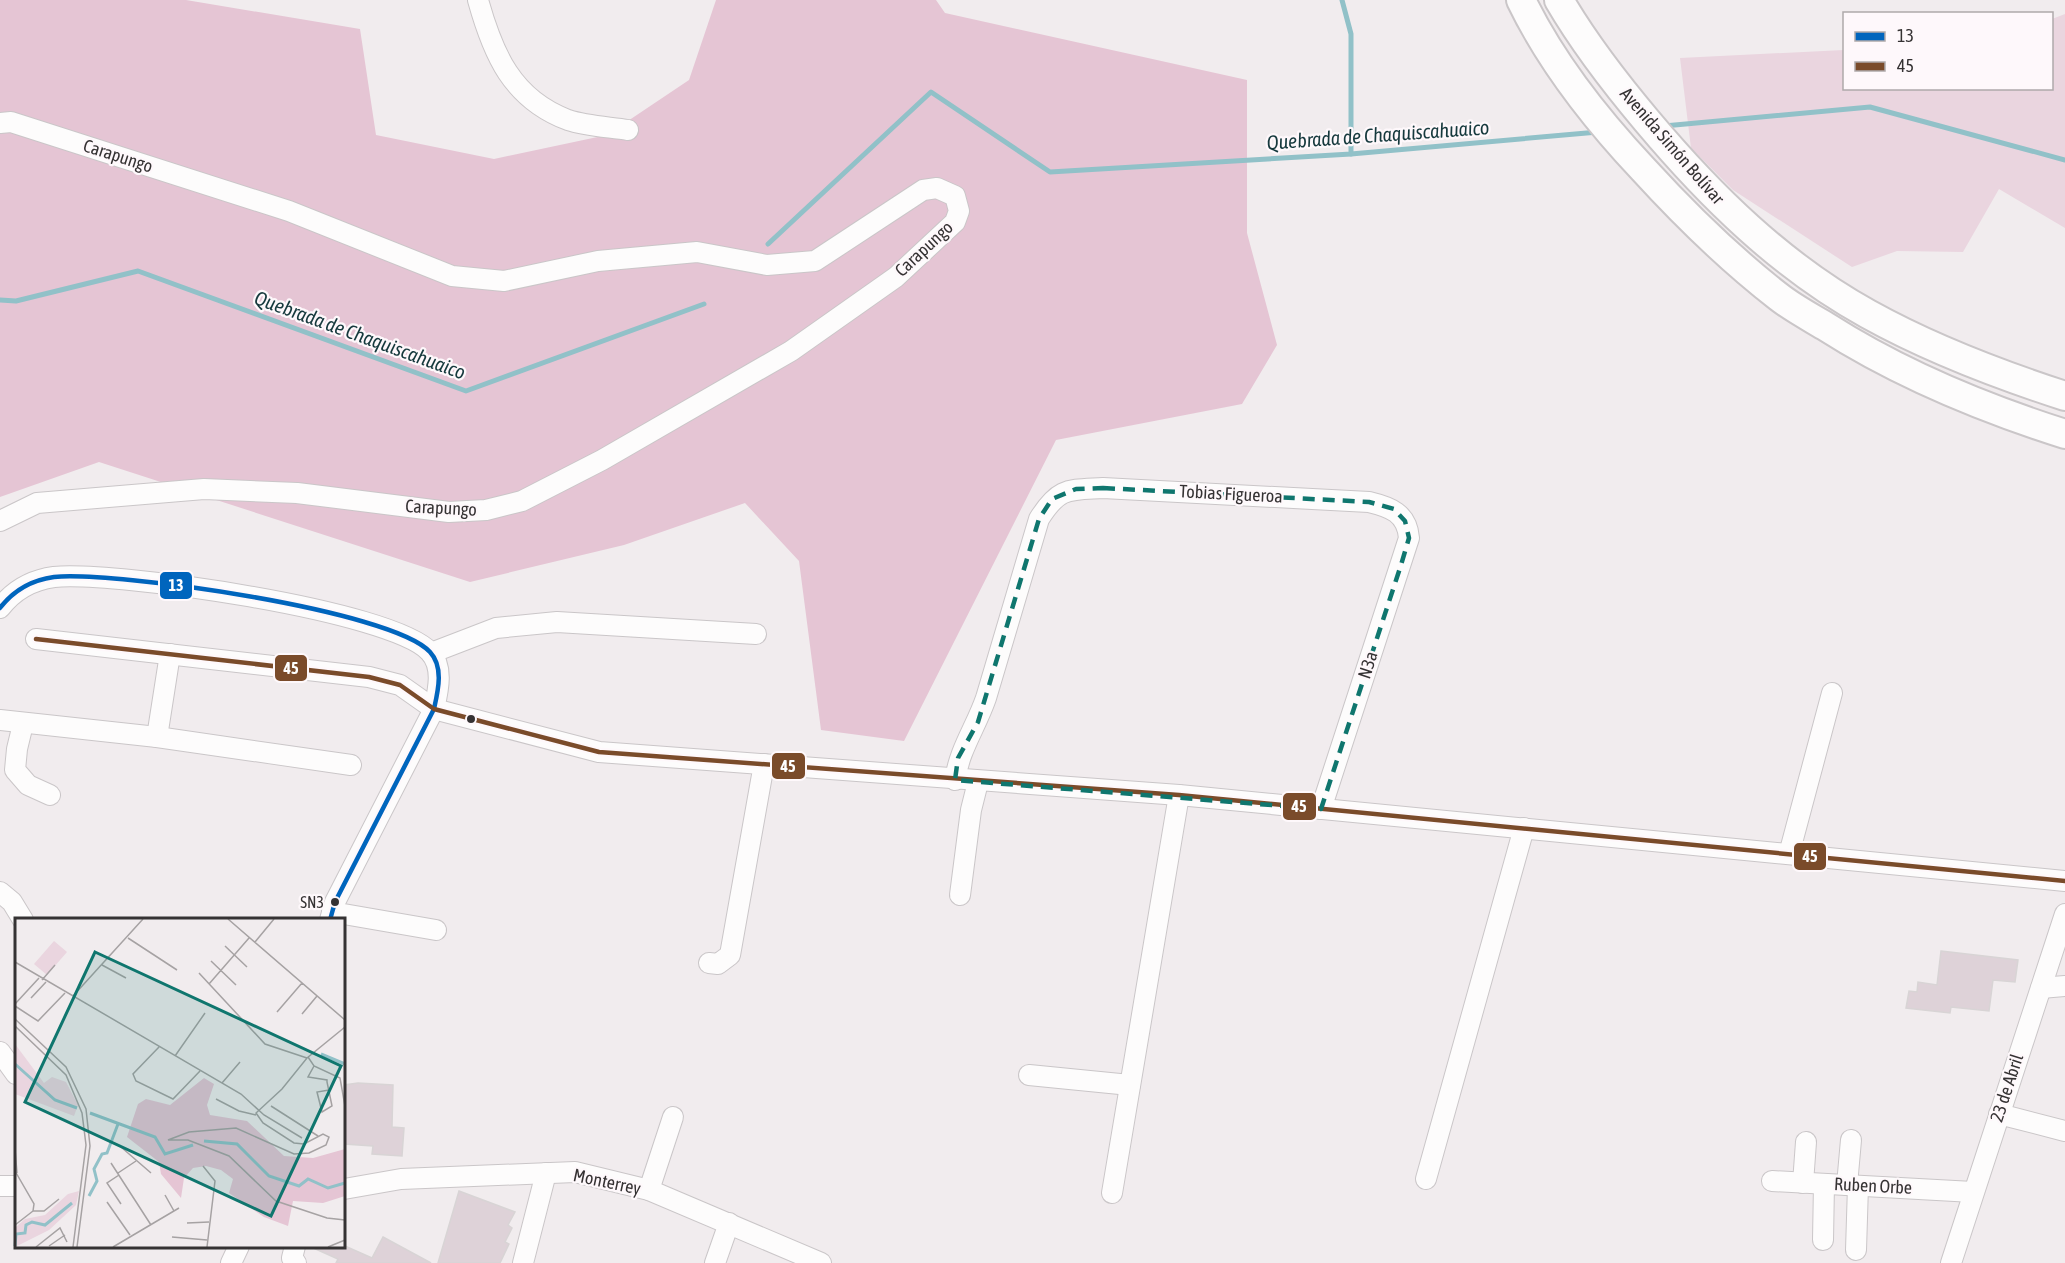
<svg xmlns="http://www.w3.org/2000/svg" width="2065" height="1263" font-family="'Asap Condensed',sans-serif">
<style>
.green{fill:#ead5df}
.forest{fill:#e5c5d4}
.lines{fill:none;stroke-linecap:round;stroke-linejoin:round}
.stream{stroke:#91c1c8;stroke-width:5}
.building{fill:#ded2d8;stroke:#d8d4d5;stroke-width:1.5}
.minor-casing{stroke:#cac6c8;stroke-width:22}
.highway-casing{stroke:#cac6c8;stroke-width:32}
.minor{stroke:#fdfcfc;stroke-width:20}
.highway{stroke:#fdfcfc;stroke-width:28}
.bus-1-casing{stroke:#fef8fb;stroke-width:9}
.bus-2-casing{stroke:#fef8fb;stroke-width:9}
.bus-1{stroke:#0065bd;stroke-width:4.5}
.bus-2{stroke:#7a4b2a;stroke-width:4.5}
.marked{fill:none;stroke:#0f766e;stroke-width:4.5;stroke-dasharray:12 8;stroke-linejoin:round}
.bus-dot{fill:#353233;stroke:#fef8fb;stroke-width:2}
.labels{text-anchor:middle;stroke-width:4.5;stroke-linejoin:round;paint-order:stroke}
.bus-label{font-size:16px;fill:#353233;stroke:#fef8fb;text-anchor:end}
.street-label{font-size:18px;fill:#353233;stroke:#fef8fb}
.water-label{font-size:20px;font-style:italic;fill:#16393d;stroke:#fef8fb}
.inset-river{fill:none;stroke:#91c1c8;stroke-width:3}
.inset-road{fill:none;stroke:#a6a2a3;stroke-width:1.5}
.view{fill:#0f766e;fill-opacity:0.15;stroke:#0f766e;stroke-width:3}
.inset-edge{fill:none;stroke:#353233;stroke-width:3}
.line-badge{stroke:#fef8fb;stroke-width:2}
.badge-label{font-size:16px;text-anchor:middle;font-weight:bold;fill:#fff}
</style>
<rect width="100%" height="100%" fill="#f1ecee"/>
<path class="green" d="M2065,14v214l-66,-39 -36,63 -66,-1 -45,16 -119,-77 -42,-42 -11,-90 164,-8v38h208v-69z"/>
<path class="forest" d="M0,0h186l174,29 16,106 118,24 113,-24 82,-55 27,-80h220l9,13 302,67v153l30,112 -35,59 -186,36 -152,301 -83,-11 -22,-169 -54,-58 -121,42 -154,37 -371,-120 -99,35z"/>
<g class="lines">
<g class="stream">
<path d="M1342,0l9,34v120"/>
<path d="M1664,126l206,-19 195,53"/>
<path d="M768,244l163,-152 119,80 301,-18 247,-22"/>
<path d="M0,300l16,1 122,-30 328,120 238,-87"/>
</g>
</g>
<g class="building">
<path d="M1941,951l77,9 -3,22 -22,-2 -4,31 -38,-4 -1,6 -44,-5 3,-17 8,1 1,-10 19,3z"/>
<path d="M358,1083l35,2 -1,42 12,1 -2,28 -30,-2 1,-8 -29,-2v-59z"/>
<path d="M459,1191l56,21 -7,13 4,3 -7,14 4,2 -9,19h-62z"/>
<path d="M383,1237l48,26h-95l2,-4 -29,-13h36l27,12z"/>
</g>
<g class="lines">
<g class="minor-casing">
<g id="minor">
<path d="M478,0c15,54 34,99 90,120 18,6 41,7 60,10"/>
<path d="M0,123l11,-1 278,89 163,65 52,5 94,-20 99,-9 70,13 48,-4 108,-71 14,-2 18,8 4,15 -4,11 -59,55 -105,74 -189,109 -80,41 -36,9 -37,2 -152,-19 -93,-4 -167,14 -37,18"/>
<path d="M0,608c13,-17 32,-28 54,-31 60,-6 338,33 376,75 14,15 8,39 4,57l-99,193 -5,18"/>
<path d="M36,639l333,38 31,8 34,24 165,43 580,43 886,86"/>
<path d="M431,653l65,-25 61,-6 199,12"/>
<path d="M0,720l157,17 194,28"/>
<path d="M23,724l-6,25 -2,21 13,15 22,10"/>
<path d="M157,737l13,-83"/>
<path d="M955,780c4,-30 21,-53 31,-82l53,-179c20,-32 29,-29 64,-31l266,14c21,5 38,11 40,36l-88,271"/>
<path d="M1789,854l43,-161"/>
<path d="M0,892l12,10 11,18"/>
<path d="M960,895l11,-85 7,-28"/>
<path d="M332,912l104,18"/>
<path d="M709,963l9,1 12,-9 34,-191"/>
<path d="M2041,988l24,-2"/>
<path d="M0,1052l16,22"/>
<path d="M1029,1075l101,10"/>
<path d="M1999,1114l66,17"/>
<path d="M1426,1179l98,-351"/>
<path d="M1772,1181l201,11"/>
<path d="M1803,1183l3,-41"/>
<path d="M1847,1185l4,-45"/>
<path d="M0,1186h16"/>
<path d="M344,1189l57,-10 174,-7 74,18 172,73"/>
<path d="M649,1190l24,-73"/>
<path d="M1112,1193l67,-398"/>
<path d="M1823,1240l1,-56"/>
<path d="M295,1246l-3,12 4,5"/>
<path d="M1856,1250l2,-64"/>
<path d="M231,1263l8,-17"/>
<path d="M523,1263l23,-90"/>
<path d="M715,1263l14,-40"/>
<path d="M1951,1263l114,-349"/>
</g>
</g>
<g class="highway-casing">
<g id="highway">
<path d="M1521,0c30,62 75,119 122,169 42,46 87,90 136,128 14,11 31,20 46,29 75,48 155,81 240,108"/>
<path d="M1559,0c25,43 56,83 88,121 63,75 134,145 221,193 63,35 129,60 197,82"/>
</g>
</g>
<use href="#minor" class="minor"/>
<use href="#highway" class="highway"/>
<g class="bus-1-casing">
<path id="bus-1" d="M0,608c13,-17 32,-28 54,-31 60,-6 338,33 376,75 14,15 8,39 4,57l-99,193 -5,18"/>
</g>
<g class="bus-2-casing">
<path id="bus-2" d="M36,639l333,38 31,8 34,24 165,43 580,43 886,86"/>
</g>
<use href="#bus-1" class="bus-1"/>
<use href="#bus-2" class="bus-2"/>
</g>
<path class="marked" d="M1103,488l266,14 25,7 11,12 4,17 -8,27 -80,244 -366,-29 3,-22 20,-36 61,-203 13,-20 24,-10z"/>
<g class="bus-dot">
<circle cx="471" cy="719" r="5"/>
<circle cx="335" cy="902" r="5"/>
</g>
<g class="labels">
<g class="bus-label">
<text x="324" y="908">SN3</text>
</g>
<g class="street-label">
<text transform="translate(1672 146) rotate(49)" y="6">Avenida Simón Bolívar</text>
<text transform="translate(118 156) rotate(18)" y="6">Carapungo</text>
<text transform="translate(924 249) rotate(-43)" y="6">Carapungo</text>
<text transform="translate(1231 494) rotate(3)" y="6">Tobias Figueroa</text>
<text transform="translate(441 508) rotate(3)" y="6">Carapungo</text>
<text transform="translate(1368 665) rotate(-72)" y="6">N3a</text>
<text transform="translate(2007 1088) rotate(-72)" y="6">23 de Abril</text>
<text transform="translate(607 1182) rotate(12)" y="6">Monterrey</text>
<text transform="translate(1873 1186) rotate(3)" y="6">Ruben Orbe</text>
</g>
<g class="water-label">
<text transform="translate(1378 135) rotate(-4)" y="7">Quebrada de Chaquiscahuaico</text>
<text transform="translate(360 335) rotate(20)" y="7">Quebrada de Chaquiscahuaico</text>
</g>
</g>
<g transform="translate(15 918)">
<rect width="330" height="330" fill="#f1ecee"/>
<path d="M39,23l13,11 -20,23 -13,-11zM0,126l29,39 8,-6 14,5 12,23 -4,11 -59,-22zM64,273l-3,14 -27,25 -34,17v-19l10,-9 20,-4 23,-21z" fill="#ead5df"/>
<path d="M189,160l10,6 -7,21 3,10 37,6 37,35 29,2 32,-9v47l-22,7 -30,-2 -5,25 -24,-9 -35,-24 4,-14 -12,-9 -15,-4 -13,2 -9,10 -3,20 -20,-24 -2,-12 -32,-25 11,-33 8,-5 24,6z" fill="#e5c5d4"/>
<path class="inset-river" d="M306,136l24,10M0,146l40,36 22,8M75,195l65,24 10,17 28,-9M189,223l33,3 32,32 30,10 9,-7 20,9 17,-5M74,278l8,-15 -3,-12 8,-15 5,-1 11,-29M0,328l1,-12 9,-1 1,-8 6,-3 13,3 27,-22"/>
<path class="inset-road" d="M213,1l117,101M113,20l49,32M240,24l19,-23M210,28l22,21M196,43l25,24M0,44l226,132 23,21 38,23M87,47l24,13M184,55l66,71 42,14M27,62l13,-15M194,66l40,-46M58,78l70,-77M16,80l15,-16M0,86l24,-26M0,88l23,15 27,-28M262,94l25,-29M287,96l15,-18M0,101l51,48 20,42 4,37 -13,101M0,108l51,49 16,38 4,32 -13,102M330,109l-38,31 -25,31 -26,24 7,10 31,20 10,1 19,-10 6,3 -3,8 -17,8 -15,1 -58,-26 -47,4 -21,8h20l41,16 47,45 51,17 18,2M144,129l-26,27 3,7 37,18 27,-28M160,138l30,-43M293,139l6,9 26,12 5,28M299,148l-6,11 19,3v2l5,24 -10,6 -5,-20 12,-2M207,165l18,-21M201,181l23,12 17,4M256,188l47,30M106,229l30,26M0,231l2,24M96,245l40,62M188,248l12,15 -8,66M0,253l19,33 -1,7M103,255l18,-12M104,257l-12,8 14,21M150,277l9,16M92,284l23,33M18,293h11l15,-12M172,305l22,-1M0,307l18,-14M157,319l35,3M34,328l16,-11M21,329l24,-19 7,14M98,329l66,-39M313,329l17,-7"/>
<path class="view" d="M80,34l246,114 -70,150 -246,-114z"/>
<rect width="330" height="330" class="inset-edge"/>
</g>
<g class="line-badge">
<rect x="159" y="571" width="34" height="29" rx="6" fill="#0065bd"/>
<rect x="274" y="654" width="34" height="28" rx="6" fill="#7a4b2a"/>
<rect x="771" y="752" width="35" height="28" rx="6" fill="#7a4b2a"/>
<rect x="1282" y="792" width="35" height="29" rx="6" fill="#7a4b2a"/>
<rect x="1793" y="842" width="34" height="29" rx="6" fill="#7a4b2a"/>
</g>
<g class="badge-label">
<text x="176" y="591">13</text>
<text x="291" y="674">45</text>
<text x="788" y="772">45</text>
<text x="1299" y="812">45</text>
<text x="1810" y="862">45</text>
</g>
<rect x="1843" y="12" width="210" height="78" fill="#fef8fb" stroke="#aea9ab" stroke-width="1.5"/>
<rect x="1855" y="32" width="30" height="9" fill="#0065bd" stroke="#aea9ab" stroke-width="1.5"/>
<text x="1897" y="42" font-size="18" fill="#353233">13</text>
<rect x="1855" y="62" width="30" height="9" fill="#7a4b2a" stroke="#aea9ab" stroke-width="1.5"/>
<text x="1897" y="72" font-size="18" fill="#353233">45</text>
</svg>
